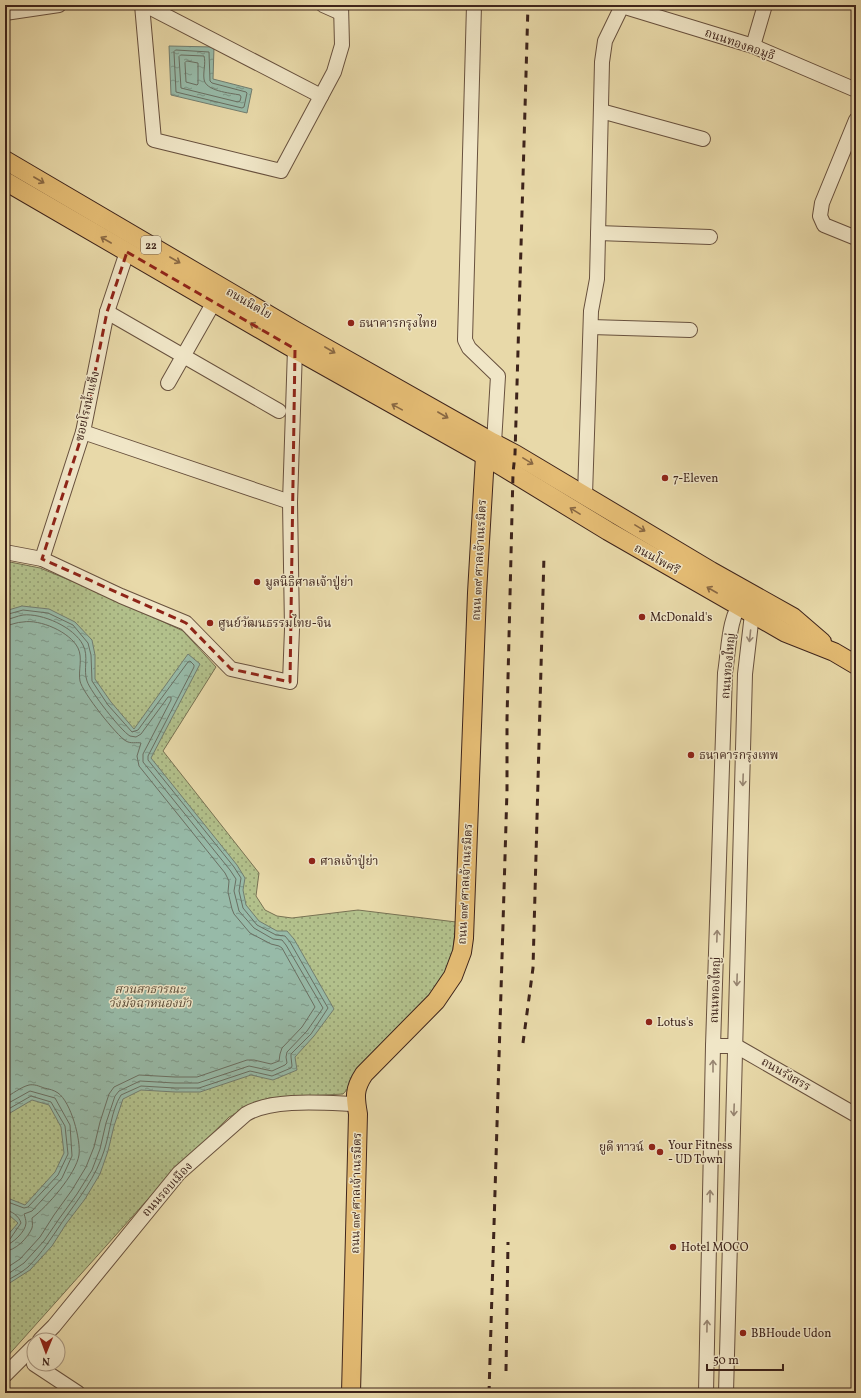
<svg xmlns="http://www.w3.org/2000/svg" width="861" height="1398" font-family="Vollkorn,'Noto Serif Thai',serif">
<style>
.green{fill:url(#green-dots);stroke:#787253}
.water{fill:url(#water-ripples);stroke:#737e70}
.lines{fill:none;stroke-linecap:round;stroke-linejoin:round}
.shore{stroke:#6a6f62;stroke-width:1}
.minor-casing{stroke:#68513e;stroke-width:16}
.major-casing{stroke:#3e241b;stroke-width:20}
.minor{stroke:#f0e6c7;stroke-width:14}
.major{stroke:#e4bc74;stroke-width:18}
.rail{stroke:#3e241b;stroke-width:3;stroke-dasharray:7 7;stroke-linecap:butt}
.oneway{stroke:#896843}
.oneway2{stroke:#978571}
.marked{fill:none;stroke:#8f2418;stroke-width:3;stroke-dasharray:8 5;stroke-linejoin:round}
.poi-dot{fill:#8f2418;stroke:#f0e6c7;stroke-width:1.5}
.labels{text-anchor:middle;stroke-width:3;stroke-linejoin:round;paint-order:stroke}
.shield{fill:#f0e6c7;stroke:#735e4f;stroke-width:1}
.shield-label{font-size:11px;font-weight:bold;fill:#3e241b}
.street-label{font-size:12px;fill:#3e241b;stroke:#f0e6c7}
.poi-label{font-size:12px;fill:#3e241b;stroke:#f0e6c7;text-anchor:start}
.park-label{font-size:12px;font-style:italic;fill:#5b4b37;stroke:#f0e6c7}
</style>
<defs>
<pattern id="green-dots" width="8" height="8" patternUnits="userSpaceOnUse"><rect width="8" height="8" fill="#b2c08b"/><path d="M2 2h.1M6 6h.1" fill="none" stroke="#929c71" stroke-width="1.8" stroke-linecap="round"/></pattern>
<pattern id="water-ripples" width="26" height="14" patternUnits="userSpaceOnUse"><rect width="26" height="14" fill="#97baa8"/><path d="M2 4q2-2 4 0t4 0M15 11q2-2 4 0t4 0" fill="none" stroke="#7d9788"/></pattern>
</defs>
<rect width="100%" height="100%" fill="#e8d9a9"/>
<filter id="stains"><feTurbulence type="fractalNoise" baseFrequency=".005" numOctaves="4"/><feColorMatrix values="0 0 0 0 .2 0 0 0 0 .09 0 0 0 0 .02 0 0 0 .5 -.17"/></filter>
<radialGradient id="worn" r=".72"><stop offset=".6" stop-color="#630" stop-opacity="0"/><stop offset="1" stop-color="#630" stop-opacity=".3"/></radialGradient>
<path class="green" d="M5,561l35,7 63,26 80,37 33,36 -53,84 96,122 -3,23 9,14 12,6 15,2 66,-8 98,12 -4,36 -14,29 -95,107 -74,4 -40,19 -64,63 -160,179z"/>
<g class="water">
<path d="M169,46l45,1 -1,32 39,10 -5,24 -76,-18z"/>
<path d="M22,606l27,3 26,13 17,18 3,15v24l16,23 23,27 54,-75 12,10 -49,94 86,107 8,13 -2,12 3,15 13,16 18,10h10l7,8 40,70 -20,27 -19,21 2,13 -24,10 -22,-5 -51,17h-25l-34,-2 -18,9 -9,27 -6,25 -8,23 -15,25 -19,25 -14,22 -22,24 -25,16v-48l13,-15 -9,-8 -4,-1v-17l20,8 30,-33 9,-19 -3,-26 -12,-22 -17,-5 -27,16v-505z"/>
</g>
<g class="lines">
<g class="shore">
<path d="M176,50l33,2 1,29 2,2 34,9 1,1 -3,14 -2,1 -66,-16 -2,-40z"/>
<path d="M181,55l23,1c2,7 -1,15 0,23 1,12 26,14 36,16l1,2 -1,4 -2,1 -57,-14 -2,-31z"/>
<path d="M187,61l11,2v21l-1,1 -11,-3 -1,-19z"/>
<path d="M5,615l18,-5 25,3 25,12 15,18 3,12 1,26 16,24 24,27 6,-2 50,-68 2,-1 4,4v2l-46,89v4l86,107 7,11 -2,13 4,17 14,17 19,10 9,1 5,6 38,66 -17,26 -20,20v3l1,9 -1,2 -19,8 -22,-5 -51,17h-24l-34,-2 -20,9c-10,16 -11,38 -17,56 -8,26 -25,47 -41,70 -11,16 -21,32 -35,46 -6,6 -16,10 -23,15"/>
<path d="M5,620c6,-1 12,-4 18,-5 19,-2 51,12 60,30 6,11 0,25 4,36 3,10 34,50 43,55l6,1 5,-3 27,-37h3v3l-28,54v8l87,108 6,9 -2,12 5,20 15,17 19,11 9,1 4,5 37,63 -16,23 -20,21 -1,5 1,6 -2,2 -13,6 -23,-5 -51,17h-23l-35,-2 -21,10 -4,5 -9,27 -6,26 -8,21 -15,24 -18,25 -15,22 -20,22 -19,13"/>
<path d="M5,626c6,-1 12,-4 18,-4 17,-3 47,10 55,26 5,10 0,23 2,33 2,11 37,55 46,60 5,3 10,1 15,2l-4,13 2,10 86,107 4,8 -1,11 4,17 2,5 16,19 21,11 8,2 3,2 33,59 -13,20 -20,21 -2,6 -1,7 -8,3 -17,-4h-7l-50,17h-22l-36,-2 -25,12 -5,7 -9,28 -6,25 -8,20 -14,23 -18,25 -14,22 -20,22 -15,10"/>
<path d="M5,1098c7,-4 16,-11 24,-13 5,-1 10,1 15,3 5,1 10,2 14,5 13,9 23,47 21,62 -3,19 -32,52 -47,63 0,3 1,7 0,10 -4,10 -17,23 -27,23"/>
<path d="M5,1105l25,-14 25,7 15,27 2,31 -10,22 -30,33 -8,3c1,3 2,6 2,9 0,8 -14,22 -21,22"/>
<path d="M5,1111l26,-15 20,6 14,24 3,28 -10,21 -30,32 -4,1 -19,-7"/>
<path d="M5,1210c7,1 14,6 16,13l-11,16 -5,1"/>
</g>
<g class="minor-casing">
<g id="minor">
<path d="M142,5l12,135 127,31 53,-99 8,-27 -1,-40"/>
<path d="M145,5l176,91"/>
<path d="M323,5l18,8"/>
<path d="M474,5l-9,335 4,8 29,28 -4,67"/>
<path d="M5,13l54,-8"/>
<path d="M753,46l12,-41"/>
<path d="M601,111l102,28"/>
<path d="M856,120l-34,83 -2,13 4,9 32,13"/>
<path d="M598,233l112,4"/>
<path d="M107,312l172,99"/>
<path d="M591,327l99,3"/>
<path d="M168,383l46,-81"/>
<path d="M83,432l207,70"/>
<path d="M585,495l6,-184 6,-32 5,-217 3,-21 17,-35 131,40 103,44"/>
<path d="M5,552l37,7 79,37 65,27 45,46 59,13 2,-53 -2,-127 5,-153"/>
<path d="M42,559l41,-127 24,-120 20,-60"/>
<path d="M713,1046h23l120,69"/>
<path d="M40,1340l14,-14 125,-153 67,-59c27,-16 79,-11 110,-10"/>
<path d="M34,1364l44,29"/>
<path d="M5,1375l29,-29"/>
<path d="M706,1393l7,-347 12,-373c4,-24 3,-56 19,-75"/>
<path d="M726,1393l19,-719 7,-60 4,-7"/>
</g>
</g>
<g class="major-casing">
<g id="major">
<path d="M5,160l291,171 198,112 21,11 196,117 82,46 29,25"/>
<path d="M5,181l284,165 196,110 123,75 178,102 48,19 22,13"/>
<path d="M351,1393l7,-279c-3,-17 -4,-25 6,-40l72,-73 17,-25 9,-24 2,-14 13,-345 8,-137 9,-13"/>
</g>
</g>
<use href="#minor" class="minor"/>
<use href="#major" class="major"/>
<g class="rail">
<path d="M523,1043l10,-75 11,-413"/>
<path d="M506,1371l2,-129"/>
<path d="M489,1393l18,-603v-71l6,-246 2,-19 13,-449"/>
</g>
</g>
<defs><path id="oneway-shaft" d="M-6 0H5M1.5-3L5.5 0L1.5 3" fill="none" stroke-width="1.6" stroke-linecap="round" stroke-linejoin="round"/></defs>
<g class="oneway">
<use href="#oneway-shaft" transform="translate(39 180) rotate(30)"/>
<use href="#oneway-shaft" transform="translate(106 240) rotate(-150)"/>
<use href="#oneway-shaft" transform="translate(175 260) rotate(30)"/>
<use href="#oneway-shaft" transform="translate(255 326) rotate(-150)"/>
<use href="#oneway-shaft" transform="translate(330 350) rotate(30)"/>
<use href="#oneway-shaft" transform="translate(397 407) rotate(-151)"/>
<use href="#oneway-shaft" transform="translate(443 415) rotate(30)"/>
<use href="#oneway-shaft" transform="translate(528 461) rotate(31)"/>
<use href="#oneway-shaft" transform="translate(575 511) rotate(-148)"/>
<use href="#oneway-shaft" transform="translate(640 528) rotate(31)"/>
<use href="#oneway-shaft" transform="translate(712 590) rotate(-150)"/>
</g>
<g class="oneway2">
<use href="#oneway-shaft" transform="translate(750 636) rotate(96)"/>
<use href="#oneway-shaft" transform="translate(743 780) rotate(92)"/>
<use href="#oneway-shaft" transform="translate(717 936) rotate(-88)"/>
<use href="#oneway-shaft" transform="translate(737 980) rotate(92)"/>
<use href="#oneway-shaft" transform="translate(713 1066) rotate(-90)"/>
<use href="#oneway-shaft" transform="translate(734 1110) rotate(92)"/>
<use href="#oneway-shaft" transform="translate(710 1196) rotate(-89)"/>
<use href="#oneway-shaft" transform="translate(707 1326) rotate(-89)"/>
</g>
<path class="marked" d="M127,252l168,97 -5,333 -59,-13 -45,-46 -144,-64 41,-127 24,-120z"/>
<g class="poi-dot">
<circle cx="351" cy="323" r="4"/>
<circle cx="665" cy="478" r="4"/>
<circle cx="257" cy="582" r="4"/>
<circle cx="642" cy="617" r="4"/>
<circle cx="210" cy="623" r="4"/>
<circle cx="691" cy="755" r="4"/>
<circle cx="312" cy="861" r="4"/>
<circle cx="649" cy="1022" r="4"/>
<circle cx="652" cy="1147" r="4"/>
<circle cx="660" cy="1152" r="4"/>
<circle cx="673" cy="1247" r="4"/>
<circle cx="743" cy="1333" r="4"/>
</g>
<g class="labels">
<rect class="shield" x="141" y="236" width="20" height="18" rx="3"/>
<g class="shield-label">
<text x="151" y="249">22</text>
</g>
<g class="street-label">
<text transform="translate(740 44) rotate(19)" y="4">ถนนทองคอมูธิ</text>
<text transform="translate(249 303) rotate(30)" y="4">ถนนนิตโย</text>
<text transform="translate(87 406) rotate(-77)" y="4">ซอยโรงน้ำแข็ง</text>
<text transform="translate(657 559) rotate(29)" y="4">ถนนโพศรี</text>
<text transform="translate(479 560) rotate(-87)" y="4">ถนน ๓๙ ศาลเจ้าเนรมิตร</text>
<text transform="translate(728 666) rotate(-85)" y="4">ถนนทองใหญ่</text>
<text transform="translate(465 884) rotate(-87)" y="4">ถนน ๓๙ ศาลเจ้าเนรมิตร</text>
<text transform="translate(715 990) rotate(-88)" y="4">ถนนทองใหญ่</text>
<text transform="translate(786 1074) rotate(30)" y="4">ถนนรังสรร</text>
<text transform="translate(167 1189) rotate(-48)" y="4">ถนนรอบเมือง</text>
<text transform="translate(356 1193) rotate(-89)" y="4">ถนน ๓๙ ศาลเจ้าเนรมิตร</text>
</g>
<g class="poi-label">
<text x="359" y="327">ธนาคารกรุงไทย</text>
<text x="673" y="482">7-Eleven</text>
<text x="265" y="586">มูลนิธิศาลเจ้าปู่ย่า</text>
<text x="650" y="621">McDonald's</text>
<text x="218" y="627">ศูนย์วัฒนธรรมไทย-จีน</text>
<text x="699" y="759">ธนาคารกรุงเทพ</text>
<text x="320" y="865">ศาลเจ้าปู่ย่า</text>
<text x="657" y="1026">Lotus's</text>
<text x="668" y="1149">Your Fitness<tspan x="668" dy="14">- UD Town</tspan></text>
<text x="644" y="1151" text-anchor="end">ยูดี ทาวน์</text>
<text x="681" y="1251">Hotel MOCO</text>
<text x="751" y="1337">BBHoude Udon</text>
</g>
<g class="park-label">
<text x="150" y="993">สวนสาธารณะ<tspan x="150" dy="14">วังมัจฉาหนองบัว</tspan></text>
</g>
</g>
<rect width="861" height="1398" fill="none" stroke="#e8d9a9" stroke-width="20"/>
<rect x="6" y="6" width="849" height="1386" fill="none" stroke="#3e241b" stroke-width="2"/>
<rect x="10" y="10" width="841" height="1378" fill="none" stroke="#3e241b"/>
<g transform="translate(46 1352) rotate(181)"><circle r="19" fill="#f0e6c7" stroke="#a99882"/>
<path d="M0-3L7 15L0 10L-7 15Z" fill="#8f2418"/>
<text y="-6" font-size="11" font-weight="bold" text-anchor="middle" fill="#3e241b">N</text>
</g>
<path d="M707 1364v6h76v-6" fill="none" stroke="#3e241b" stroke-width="2"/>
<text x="713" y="1364" font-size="12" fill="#3e241b" stroke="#f0e6c7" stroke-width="3" paint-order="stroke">50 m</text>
<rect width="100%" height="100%" filter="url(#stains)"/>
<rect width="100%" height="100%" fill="url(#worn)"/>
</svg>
